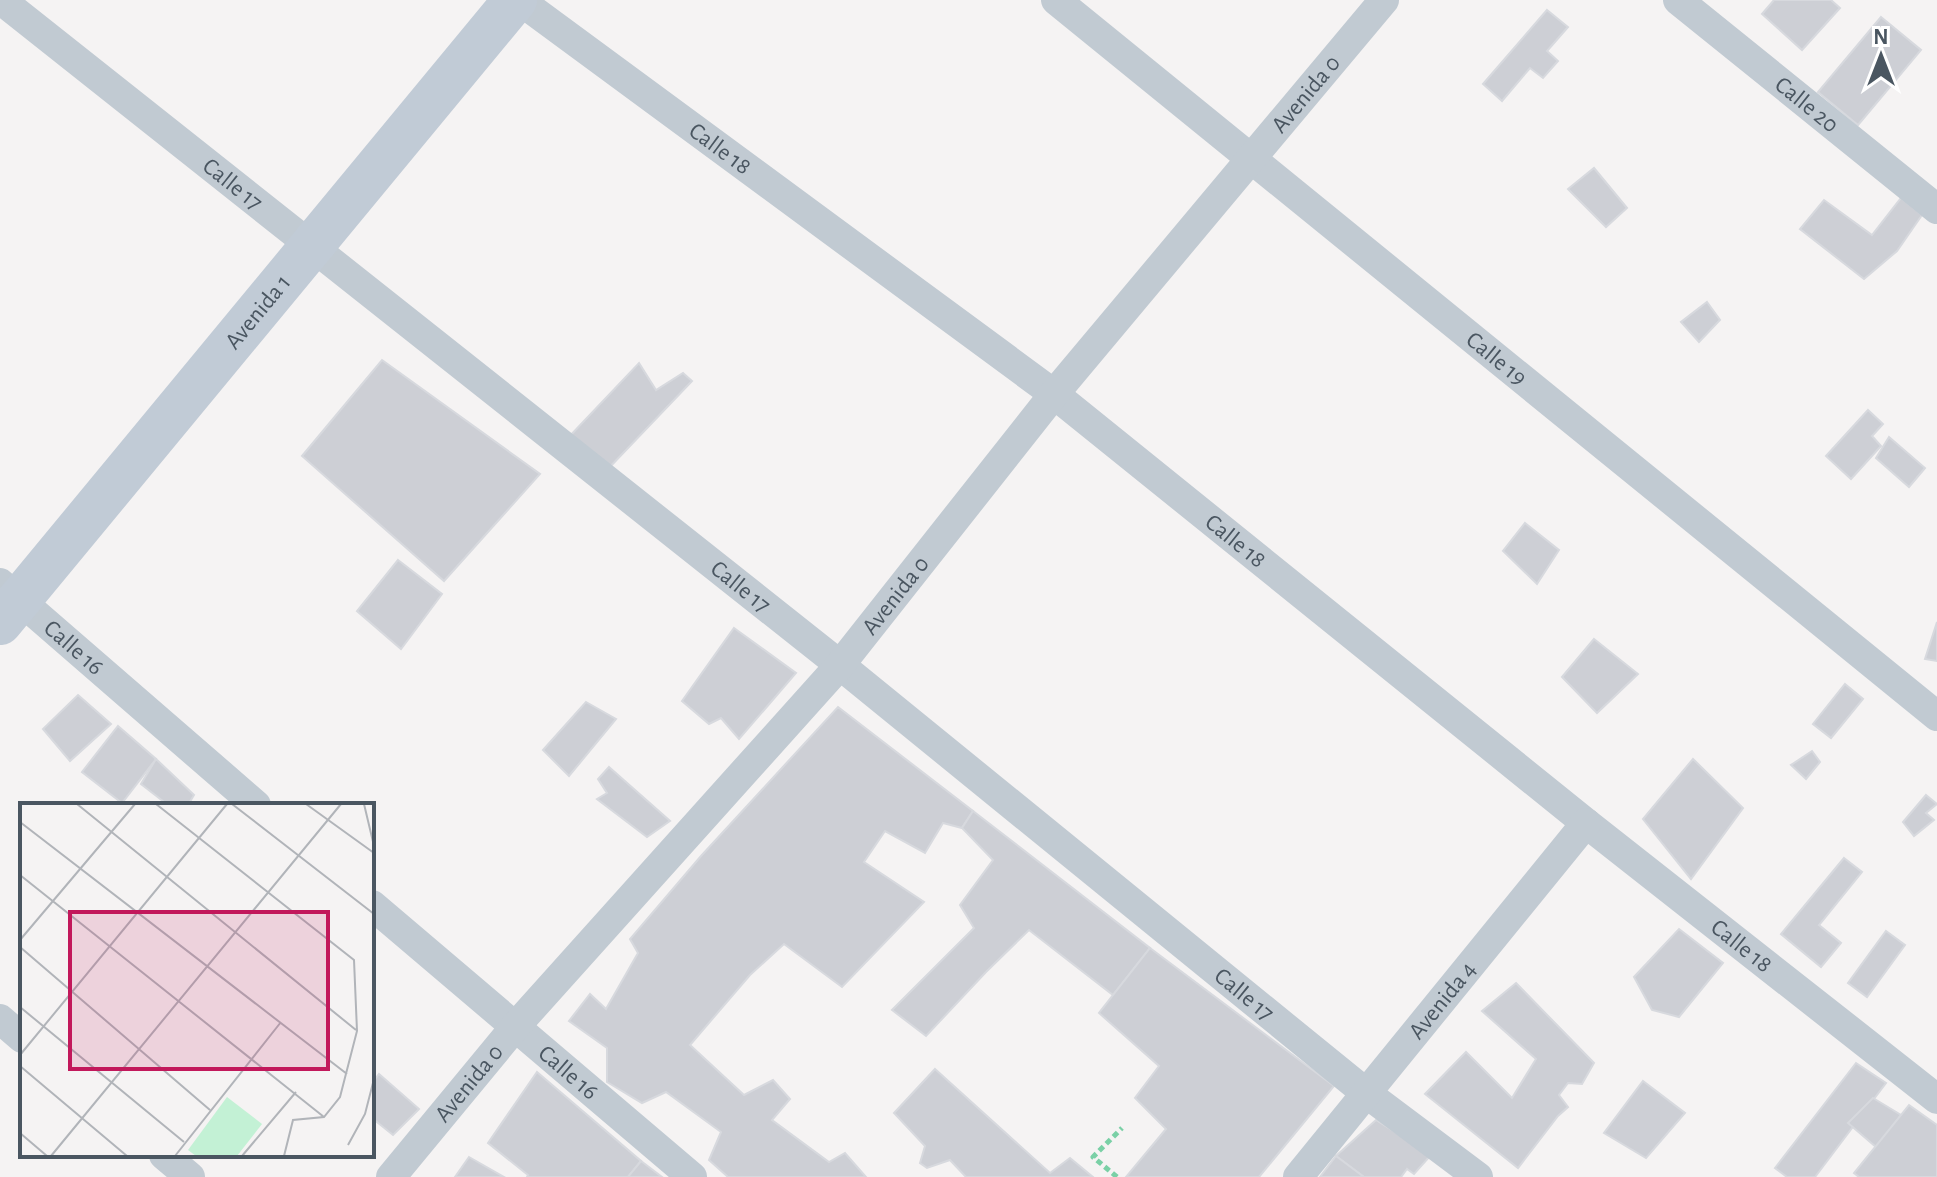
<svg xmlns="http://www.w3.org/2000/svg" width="1937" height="1177" font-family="'Alegreya Sans',sans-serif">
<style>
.building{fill:#cdcfd5;stroke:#d7d9de;stroke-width:2}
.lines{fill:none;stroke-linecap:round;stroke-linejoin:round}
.path{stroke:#7ad0a6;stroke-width:5;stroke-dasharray:6 4;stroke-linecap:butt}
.street{stroke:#c1cad2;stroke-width:30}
.secondary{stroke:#c1cbd6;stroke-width:44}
.labels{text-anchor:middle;stroke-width:7;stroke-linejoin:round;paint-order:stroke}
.street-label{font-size:24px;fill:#4a5661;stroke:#fff}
.inset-road{fill:none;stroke:#b1b4b9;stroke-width:2}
.view{fill:#c2185b;fill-opacity:0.15;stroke:#c2185b;stroke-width:4}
.inset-edge{fill:none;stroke:#4a5661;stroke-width:4}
</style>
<rect width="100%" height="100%" fill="#f5f3f3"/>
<g class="building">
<path d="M1774,0h57l9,8 -38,42 -40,-36z"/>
<path d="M1547,10l21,17 -21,24 11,10 -15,17 -13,-10 -28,33 -19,-17z"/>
<path d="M1881,17l40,33 -63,75 -40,-33z"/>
<path d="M1594,168l33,40 -21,19 -38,-38z"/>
<path d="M1901,198l21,17 -25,36 -33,28 -64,-50 24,-29 48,35z"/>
<path d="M1707,302l13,18 -21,22 -18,-20z"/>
<path d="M382,360l158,114 -96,107 -142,-125z"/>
<path d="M639,363l17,27 27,-17 9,8 -87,91 -38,-33z"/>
<path d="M1868,410l15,14 -11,12 9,10 -30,33 -25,-23z"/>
<path d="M1889,437l36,31 -16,19 -33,-29z"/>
<path d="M1525,523l34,27 -22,34 -34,-33z"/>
<path d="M398,560l44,34 -41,55 -44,-38z"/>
<path d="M1937,622v39l-12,-2z"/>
<path d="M734,628l62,45 -57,66 -18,-21 -12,6 -27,-23z"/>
<path d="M1594,639l44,35 -41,39 -35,-36z"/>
<path d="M1845,684l18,15 -32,39 -18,-14z"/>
<path d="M78,695l33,29 -41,37 -27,-32z"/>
<path d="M586,702l30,17 -47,57 -26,-26z"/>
<path d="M838,707l135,104 -11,17 -19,-5 -18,30 -40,-22 -21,31 60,40 -82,85 -58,-43 -34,31 -60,70 54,50 29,-15 17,19 -18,21 57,42 16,-9 21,24h-138l-19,-17 12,-28 -55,-40 -24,11 -35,-21v-34l-38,-27 21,-27 16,15 32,-56 -8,-14 71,-83z"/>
<path d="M118,726l38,33 -34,44 -40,-31z"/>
<path d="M1812,751l8,11 -14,17 -15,-14z"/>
<path d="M156,759l38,36 -6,10h-20l-27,-21z"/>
<path d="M1693,759l50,49 -52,71 -48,-60z"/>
<path d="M609,767l61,54 -23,16 -50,-38 10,-6 -9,-14z"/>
<path d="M1926,795l11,9 -11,9 8,7 -20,16 -11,-14z"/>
<path d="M973,811l177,137 -37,47 -84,-65 -43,42 -60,64 -34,-26 82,-82 -14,-23 33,-45 -31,-32z"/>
<path d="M1844,858l18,14 -43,53 22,18 -20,24 -40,-33z"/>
<path d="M1679,929l44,34 -44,54 -27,-7 -18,-33z"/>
<path d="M1886,931l19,14 -38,52 -19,-14z"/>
<path d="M1150,948l184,138 -75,91h-133l40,-48 -31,-31 24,-32 -60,-53z"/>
<path d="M1516,983l78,80 -12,21 -14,-1 -9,12 9,12 -10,9 -40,52 -93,-74 41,-42 46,46 24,-39 -54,-48z"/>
<path d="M1856,1063l30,20 -71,94h-28l-12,-9z"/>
<path d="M935,1069l115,104 20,-15 23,19h-127l-16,-17 -23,8 -7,-5 5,-17 -31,-33z"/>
<path d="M537,1072l104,89 -13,16h-101l1,-2 -40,-32z"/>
<path d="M379,1074l40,35 -26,26 -21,-17v-35z"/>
<path d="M1643,1081l42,32 -39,45 -42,-25z"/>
<path d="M1873,1098l28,17 -25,32 -28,-24z"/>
<path d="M1909,1105l28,20v52h-78l-5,-4z"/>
<path d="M1376,1120l55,35 -17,19 -7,-5 -6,8h-37l-28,-21z"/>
<path d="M1336,1156l28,21h-44z"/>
<path d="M469,1157l35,20h-49z"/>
<path d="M641,1161l21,16h-34z"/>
</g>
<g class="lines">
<path class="path" d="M1117,1177l-24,-20 29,-29"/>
<g class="street">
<path id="s1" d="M1,0l839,665 526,428 112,84"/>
<path id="s2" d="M519,0l535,394 532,429 351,276"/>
<path id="s3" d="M1056,0l881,716"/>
<path id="s4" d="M1678,0l259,209"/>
<path id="s5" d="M0,583l256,222"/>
<path id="s6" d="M372,905l320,272"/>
<path d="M0,1019l22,19"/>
<path d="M164,1155l26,22"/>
<path id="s7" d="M391,1177l123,-149 326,-363 214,-271 330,-394"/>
<path id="s8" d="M1298,1177l288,-354"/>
</g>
<path class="secondary" id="s9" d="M0,623l515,-623"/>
</g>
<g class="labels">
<g class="street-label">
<text dy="8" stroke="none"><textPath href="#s7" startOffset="1418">Avenida 0</textPath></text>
<text dy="8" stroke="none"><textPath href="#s4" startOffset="166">Calle 20</textPath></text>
<text dy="8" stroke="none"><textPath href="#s2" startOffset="250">Calle 18</textPath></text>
<text dy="8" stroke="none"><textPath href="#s1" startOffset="296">Calle 17</textPath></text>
<text dy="8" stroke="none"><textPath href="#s9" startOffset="404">Avenida 1</textPath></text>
<text dy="8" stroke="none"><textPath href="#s3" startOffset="568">Calle 19</textPath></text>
<text dy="8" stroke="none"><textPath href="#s2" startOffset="898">Calle 18</textPath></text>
<text dy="8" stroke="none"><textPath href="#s1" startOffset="944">Calle 17</textPath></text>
<text dy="8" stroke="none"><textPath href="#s7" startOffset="770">Avenida 0</textPath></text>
<text dy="8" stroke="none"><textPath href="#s5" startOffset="98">Calle 16</textPath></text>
<text dy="8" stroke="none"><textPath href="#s2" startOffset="1546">Calle 18</textPath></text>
<text dy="8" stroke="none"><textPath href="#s1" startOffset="1592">Calle 17</textPath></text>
<text dy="8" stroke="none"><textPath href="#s8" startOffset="228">Avenida 4</textPath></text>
<text dy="8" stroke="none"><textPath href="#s6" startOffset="258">Calle 16</textPath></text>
<text dy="8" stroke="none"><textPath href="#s7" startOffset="122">Avenida 0</textPath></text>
</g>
</g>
<g transform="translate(20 803)">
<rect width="354" height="354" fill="#f5f3f3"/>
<path d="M207,294l35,27 -25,32h-41l-8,-6z" fill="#c3f1d5"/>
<path class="inset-road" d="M57,1l279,226M136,1l198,156 3,71 -17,66 -16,20 -31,3 -9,36M212,1l142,110M286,1l68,49M344,1l10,42M0,19l327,252M0,72l304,242M0,137l115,-136M0,144l190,163M0,204l164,135M0,252l207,-251M0,263l107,90M0,330l27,23M328,342l17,-31 9,-35M31,353l290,-352M155,353l106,-134M222,353l54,-64"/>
<path class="view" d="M50,109h258v157h-258z"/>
<rect width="354" height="354" class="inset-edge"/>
</g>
<g transform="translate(1881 56)" stroke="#ffffff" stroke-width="6" paint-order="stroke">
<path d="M0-6L14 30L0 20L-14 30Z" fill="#4a5661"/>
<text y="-12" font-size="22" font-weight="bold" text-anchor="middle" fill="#4a5661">N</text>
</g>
</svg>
